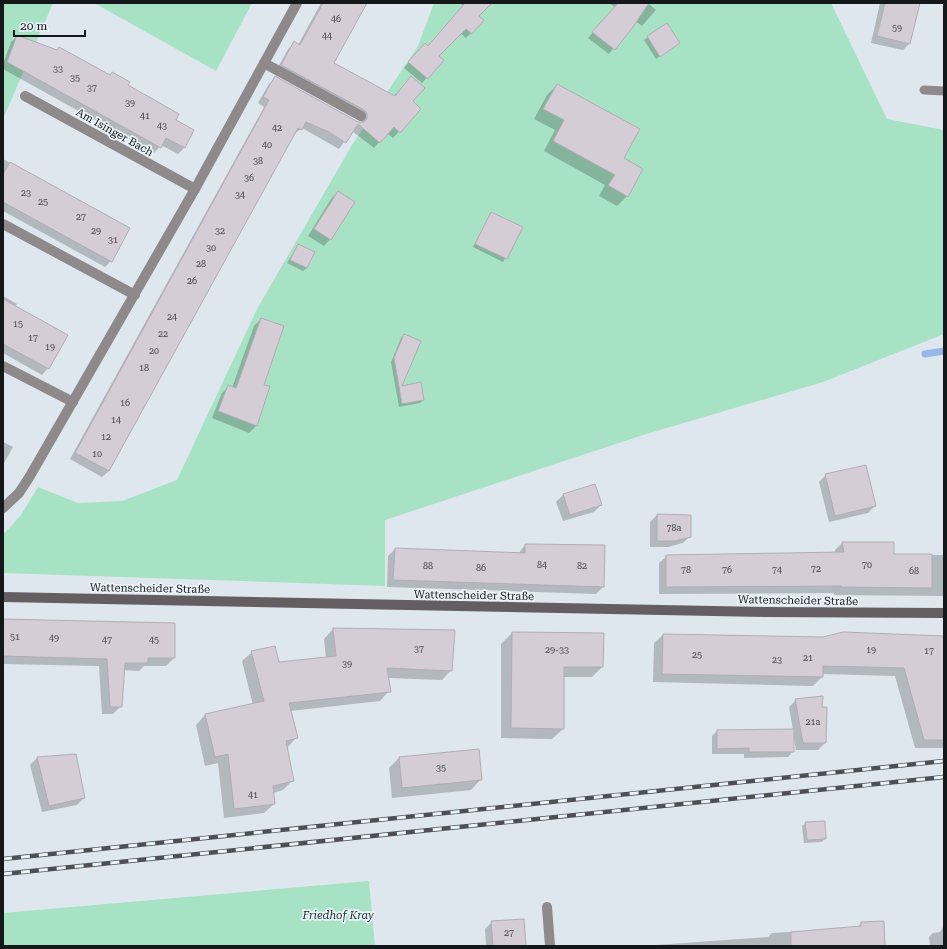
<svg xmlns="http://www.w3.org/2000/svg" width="947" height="949" font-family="'Roboto Serif',serif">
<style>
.green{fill:#a7e2c4}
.shadow{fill:#0003}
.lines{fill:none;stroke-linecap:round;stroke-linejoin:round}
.stream{stroke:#99b6e9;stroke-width:7}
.building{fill:#d4cdd5;stroke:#b3acb4}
.service{stroke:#8e898b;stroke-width:9}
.minor{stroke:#8e898b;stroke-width:10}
.secondary{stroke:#655e60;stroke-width:10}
.rail-casing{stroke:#4c5055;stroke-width:4.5}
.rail{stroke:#ebf3fb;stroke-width:3;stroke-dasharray:9;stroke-linecap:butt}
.labels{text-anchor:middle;stroke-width:3.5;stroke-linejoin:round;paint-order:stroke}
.number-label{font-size:9px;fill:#45454a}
.street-label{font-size:11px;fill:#15181b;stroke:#ebf3fb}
.park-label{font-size:11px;font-style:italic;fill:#123023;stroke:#ebf3fb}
</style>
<rect width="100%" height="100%" fill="#dee6ee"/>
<g class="green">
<path d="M3,3h50l-50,116z"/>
<path d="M94,3h158l-36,68z"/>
<path d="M434,3h397l56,116 57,11v204l-121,48 -180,53 -258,85v66l-382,-13v-38l18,-20 17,-28 40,16 44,-2 55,-21 80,-171 95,-164 66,-99z"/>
<path d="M369,881l6,65h-372v-33z"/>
</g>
<g class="shadow">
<path d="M321,3h45l-33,61 61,32 11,-12 7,18 8,7 -27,29 -6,-5 -13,15 -22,-17 -13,18 -37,-21 -9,7 -184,336 -7,6 -32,-18 194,-352 -6,-4 11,-19 6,-6 83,45h3v-4l-85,-48 12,-22 6,-6 4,2z"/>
<path d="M460,3h31l-13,14 -7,16 -5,5 -6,-5 -23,23 6,4 -21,23 -18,-15 16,-19 8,-2 35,-41z"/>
<path d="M609,3h39l8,7 -14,16 -7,-5 -26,33 -21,-16 27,-31z"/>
<path d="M880,3h39l-9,40 -7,7 -32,-7z"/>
<path d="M667,25l12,18 -23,16 -12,-19z"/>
<path d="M17,36l110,50 47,35 19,10 -9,17 -6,6 -17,-9 -7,8 -151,-84v-5l8,-22z"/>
<path d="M557,85l66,74 4,37 -10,10 -18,-10 6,-11 -61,-34 11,-21 -21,-11 13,-24z"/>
<path d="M3,159l126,70 -18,32 -6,6 -102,-56z"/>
<path d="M338,192l-8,47 -6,7 -16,-10 23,-37z"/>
<path d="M491,213l31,15 -19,34 -30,-15z"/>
<path d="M298,245l9,23 -4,3 -16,-8z"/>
<path d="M3,296l14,8 -2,3 33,61 -6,7 -39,-22z"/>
<path d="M261,319l1,66 7,2 -13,39 -7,7 -37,-15 10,-25 7,-7 3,2 22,-62z"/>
<path d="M404,335l-3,52 22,13 -3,3 -21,4 -8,-45 10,-24z"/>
<path d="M3,442l10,5 -10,18z"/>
<path d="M826,475l49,31 -7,7 -39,9 -10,-40z"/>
<path d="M563,495l38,10 -7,7 -31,9 -7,-19z"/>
<path d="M657,515l33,21 -7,7 -15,4h-18v-25z"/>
<path d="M842,543h51v12h51v41l-110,-1v-2l-175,1v-31l8,-7 168,-3v-3z"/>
<path d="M525,545l79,1 -1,41 -7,7 -209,-7 1,-31 7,-7 123,5z"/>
<path d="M3,621l171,3v34l-8,8h-22l-5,5 -16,-1 -2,36 -8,8h-11l-3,-48 -96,-2z"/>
<path d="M333,629l118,41 -9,10 -54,-2 1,13 -9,10 -90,10 6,27 -9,10 6,32 -10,10 -10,3 1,11 -10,9 -40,5 -6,-55 -13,3 -9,-41 9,-10 48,-10 -11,-44 10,-9 26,11 48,-5 -2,-19z"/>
<path d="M512,633l91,1 -1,33 -10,10h-29v52l-11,10 -51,-1v-94z"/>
<path d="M663,635l160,3 121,-1v111h-29l-20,-72 -73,-2v3l-9,9 -160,-4 1,-39z"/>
<path d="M796,700l25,8 4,35 -7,7h-22l-2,-11 -1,12 -5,6 -44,1v-4h-32v-18l5,-5 76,-1 -4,-23z"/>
<path d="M37,758l47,40 -7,7 -35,7 -12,-47z"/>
<path d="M399,758l82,21 -10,11 -79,8 -3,-30z"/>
<path d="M806,823l19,15 -3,4 -18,1 -2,-17z"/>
<path d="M492,922l33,24h-39l-1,-17z"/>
<path d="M883,922l2,24h-243l126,-9 4,-4 85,-5 4,-5z"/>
<path d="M943,927l1,19h-14l-1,-9 4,-4 7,-1z"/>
</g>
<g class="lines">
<path class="stream" d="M925,354l19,-3"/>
</g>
<g class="building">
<path d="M323,3h44l-33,60 61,33 16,-20 14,12 -12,13 8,8 -21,24 -6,-6 -14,16 -22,-19 -12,19 -17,-11 -23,-10 -4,8 -4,-2 -189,343 -34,-18 194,-353 -6,-3 12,-21 83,46h6l3,-3v-6l-3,-3 -83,-45 13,-24 6,4z"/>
<path d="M465,3h27l-13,13 5,4 -12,14 -6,-5 -27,27 5,4 -16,19 -20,-17 17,-19 3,3z"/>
<path d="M618,3h31l-16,24 -18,23 -23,-18z"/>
<path d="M885,3h35l-10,41 -33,-8z"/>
<path d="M667,23l13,20 -20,14 -13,-21z"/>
<path d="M17,35l40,15 2,-3 51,28 2,-3 18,10 -2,3 51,29 -3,6 18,10 -9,18 -19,-10 -5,10 -154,-86z"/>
<path d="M557,84l83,45 -16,29 19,11 -15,28 -20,-12 7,-10 -62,-34 11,-21 -21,-11z"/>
<path d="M10,162l120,66 -18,34 -109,-60v-28z"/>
<path d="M338,191l17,11 -24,38 -17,-11z"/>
<path d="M491,212l32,15 -16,32 -32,-15z"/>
<path d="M298,244l17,8 -8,16 -17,-8z"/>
<path d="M3,299l65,36 -19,34 -46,-25z"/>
<path d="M261,318l23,8 -20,59 6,1 -13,40 -39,-15 10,-26 8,3z"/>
<path d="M404,334l17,7 -19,45 19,-4 3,18 -22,4 -8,-46z"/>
<path d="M866,465l10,41 -41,10 -10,-42z"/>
<path d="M595,484l7,21 -32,10 -7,-21z"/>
<path d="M657,514l34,1v22l-16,4h-18z"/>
<path d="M842,542h52v12h38v34l-91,-1v-1l-175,1v-32l178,-3z"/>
<path d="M525,544l80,1 -1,42 -211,-7 2,-32 130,5z"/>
<path d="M3,619l172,4v35h-27v5h-23l-3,44h-12l-3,-48 -104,-3z"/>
<path d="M333,628l122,2 -3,41 -65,-3 4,24 -102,11 9,35 -12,3 8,40 -21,5 2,18 -41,5 -6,-55 -13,3 -10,-43 59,-13 -13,-50 24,-5 4,16 57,-6z"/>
<path d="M512,632l92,1 -1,34h-39v62l-53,-1z"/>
<path d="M843,632l101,4v104h-20l-20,-72 -81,-2v11l-161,-3 1,-40 160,3z"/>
<path d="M823,696l-1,11h5l-1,36h-23l-8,-44z"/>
<path d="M794,729v23h-45v-4l-32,1v-19z"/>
<path d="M479,749l3,31 -80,8 -3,-31z"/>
<path d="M76,754l9,44 -36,8 -12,-49z"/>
<path d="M825,821l1,18 -19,1 -2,-18z"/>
<path d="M524,919l2,27h-33l-2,-25z"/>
<path d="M884,921l1,25h-94v-14l70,-6v-4z"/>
</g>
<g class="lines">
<path class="service" d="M924,90l20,1"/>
<g class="minor">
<path d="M264,63l97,53"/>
<path d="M25,96l170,93"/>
<path d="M3,224l132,71"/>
<path d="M3,366l70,36"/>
<path d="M3,508l16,-15 11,-17 165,-287 102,-186"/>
<path d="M547,907l3,39"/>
</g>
<path class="secondary" d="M3,597l761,15 180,1"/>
<g class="rail-casing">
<g id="rail">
<path d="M3,859l941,-98"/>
<path d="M3,874l941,-97"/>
</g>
</g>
<use href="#rail" class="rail"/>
</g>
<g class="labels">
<g class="number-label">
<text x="336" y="22">46</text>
<text x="897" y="31">59</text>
<text x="327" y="39">44</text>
<text x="58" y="72">33</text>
<text x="75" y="81">35</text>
<text x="92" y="91">37</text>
<text x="130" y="106">39</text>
<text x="145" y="119">41</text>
<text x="162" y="129">43</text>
<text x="277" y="131">42</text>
<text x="267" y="148">40</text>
<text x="258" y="164">38</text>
<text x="249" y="181">36</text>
<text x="26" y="196">23</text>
<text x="240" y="198">34</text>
<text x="43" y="205">25</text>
<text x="81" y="220">27</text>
<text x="96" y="234">29</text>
<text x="220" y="234">32</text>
<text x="113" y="243">31</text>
<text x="211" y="251">30</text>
<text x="201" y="267">28</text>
<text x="192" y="284">26</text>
<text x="172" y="320">24</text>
<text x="18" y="327">15</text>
<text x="163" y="337">22</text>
<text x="33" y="341">17</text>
<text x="50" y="350">19</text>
<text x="154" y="354">20</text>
<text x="144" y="371">18</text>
<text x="125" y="406">16</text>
<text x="116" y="423">14</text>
<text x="106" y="440">12</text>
<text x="97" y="457">10</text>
<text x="674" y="531">78a</text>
<text x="542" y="568">84</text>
<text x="867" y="568">70</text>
<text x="428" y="569">88</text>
<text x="582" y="569">82</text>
<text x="481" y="571">86</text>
<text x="816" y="572">72</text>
<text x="686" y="573">78</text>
<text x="727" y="573">76</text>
<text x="777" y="573">74</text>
<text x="914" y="574">68</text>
<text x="15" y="640">51</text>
<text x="54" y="641">49</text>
<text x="107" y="643">47</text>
<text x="154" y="643">45</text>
<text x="419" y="652">37</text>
<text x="557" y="653">29-33</text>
<text x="871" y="653">19</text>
<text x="929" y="654">17</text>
<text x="697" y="658">25</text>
<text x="808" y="661">21</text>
<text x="777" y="663">23</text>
<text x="347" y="667">39</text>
<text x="813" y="725">21a</text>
<text x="441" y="771">35</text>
<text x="253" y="798">41</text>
<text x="509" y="936">27</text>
</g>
<g class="street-label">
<text transform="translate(115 132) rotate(29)" y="4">Am Isinger Bach</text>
<text transform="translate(150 588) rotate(1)" y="4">Wattenscheider Straße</text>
<text transform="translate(474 595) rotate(1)" y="4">Wattenscheider Straße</text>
<text transform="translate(798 600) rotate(1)" y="4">Wattenscheider Straße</text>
</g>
<g class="park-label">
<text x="338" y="919">Friedhof Kray</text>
</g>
</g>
<rect width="947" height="949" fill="none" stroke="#15181b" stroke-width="8"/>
<path d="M14 30v6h71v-6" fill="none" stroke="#15181b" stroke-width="2"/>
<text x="20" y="30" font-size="12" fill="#15181b" stroke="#ebf3fb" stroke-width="3" paint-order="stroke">20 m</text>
</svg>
